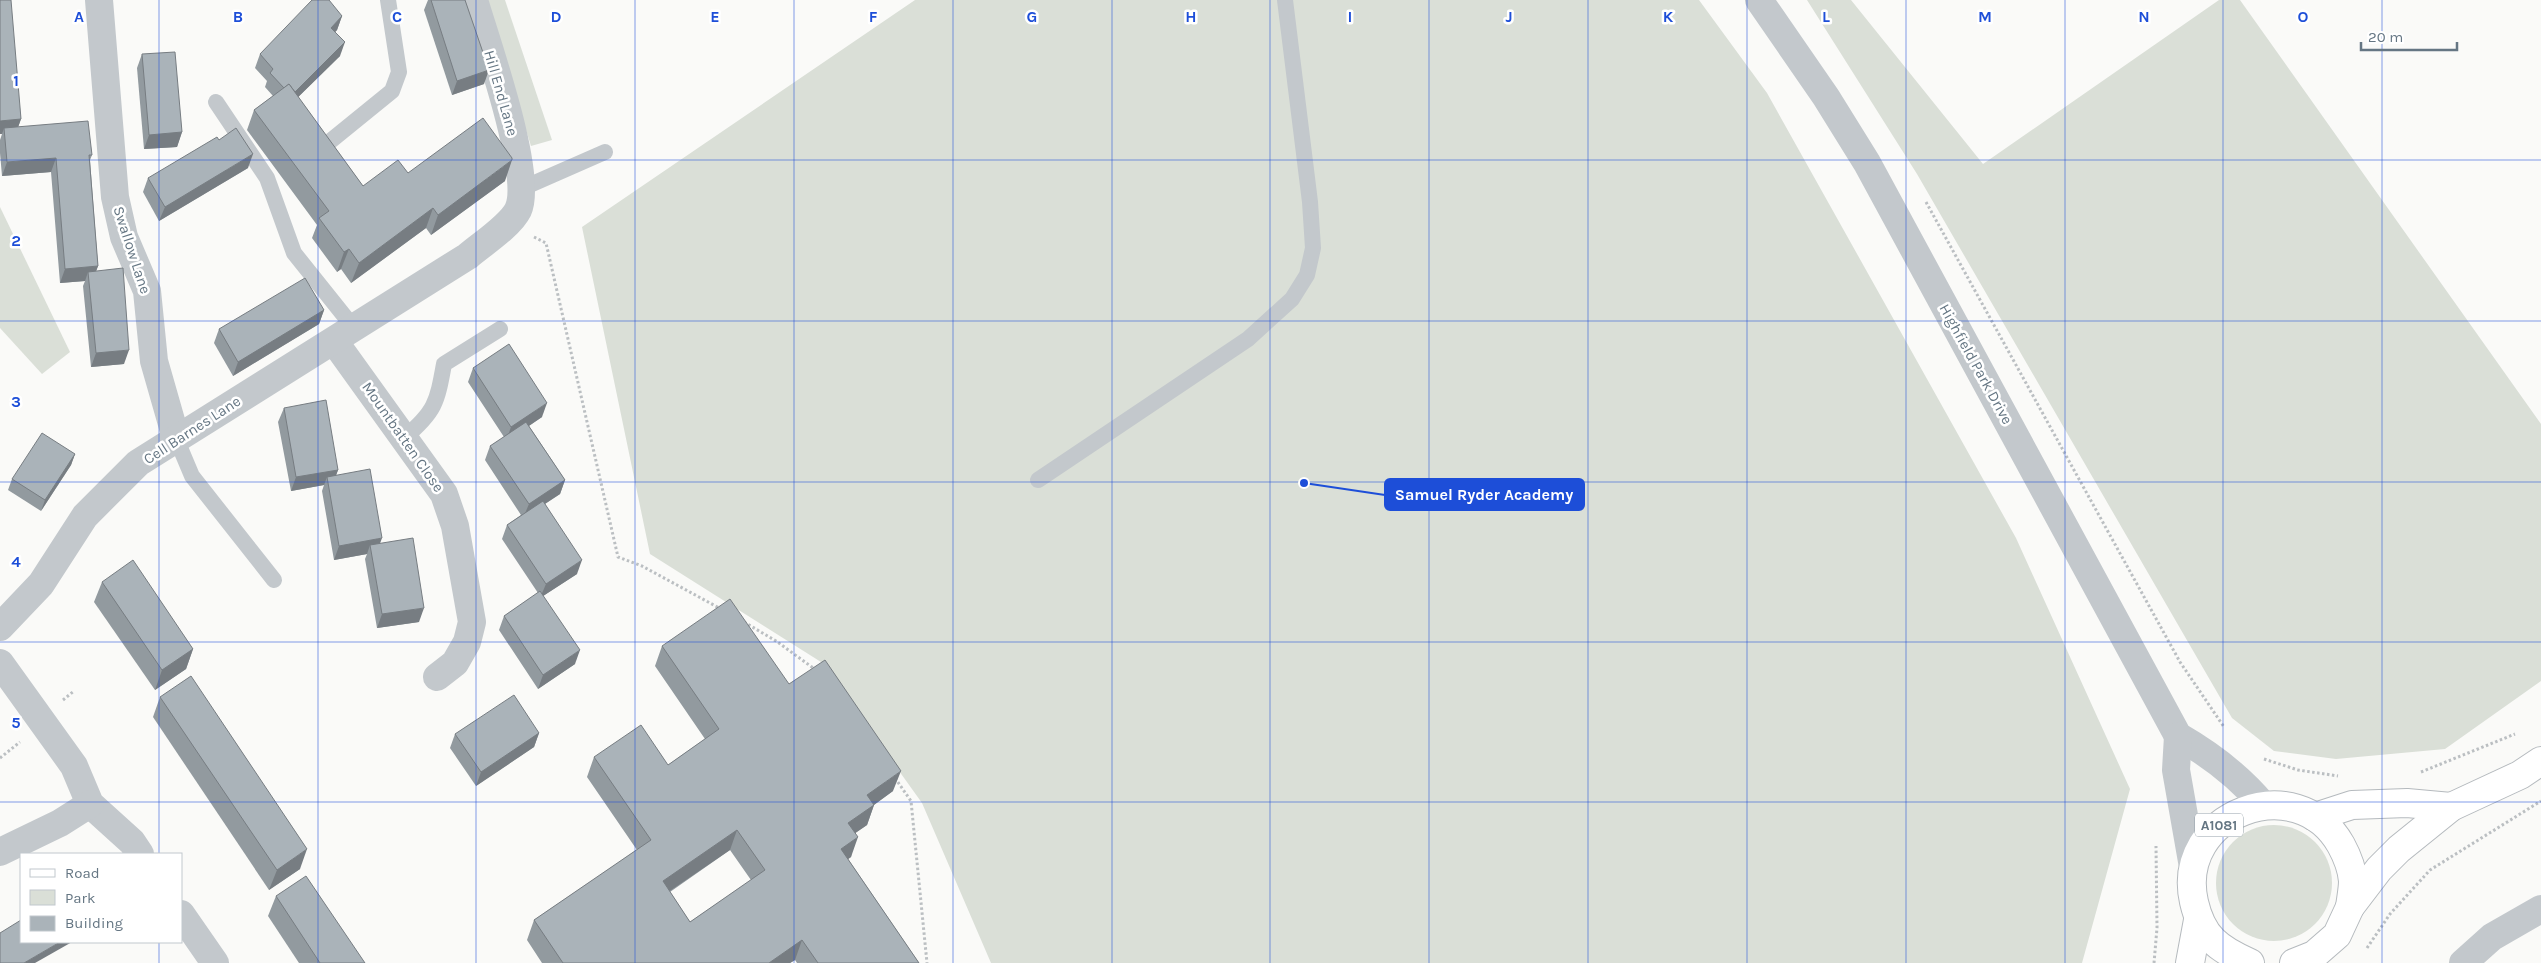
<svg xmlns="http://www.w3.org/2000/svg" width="2541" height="963" font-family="Karla,sans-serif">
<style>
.green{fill:#dadfd7}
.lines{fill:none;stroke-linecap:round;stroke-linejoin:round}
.primary-casing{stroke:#b5babe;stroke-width:30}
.path{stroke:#bbbfc2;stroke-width:3;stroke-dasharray:2.5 2.5;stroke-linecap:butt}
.service{stroke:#c3c8cc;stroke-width:16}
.minor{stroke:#c3c8cc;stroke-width:28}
.tertiary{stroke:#c3c8cc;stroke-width:28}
.primary{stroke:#fff;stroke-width:28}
.wall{fill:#929a9f;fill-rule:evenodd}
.shaded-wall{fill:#777d82}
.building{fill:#aab3b9;stroke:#777d82;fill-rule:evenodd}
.grid{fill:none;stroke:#1d4ed8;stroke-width:1;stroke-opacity:0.55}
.labels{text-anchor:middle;stroke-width:5;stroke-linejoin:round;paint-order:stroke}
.shield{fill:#fff;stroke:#939fa8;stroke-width:1}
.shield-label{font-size:14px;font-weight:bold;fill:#657683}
.street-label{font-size:15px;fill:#657683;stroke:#fff}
.grid-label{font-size:16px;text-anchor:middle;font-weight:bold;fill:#1d4ed8;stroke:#fff;stroke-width:5;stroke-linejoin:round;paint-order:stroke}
.leader{fill:none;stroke:#1d4ed8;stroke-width:2}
.callout-dot{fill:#1d4ed8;stroke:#fff;stroke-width:2}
.callout{fill:#1d4ed8;stroke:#1d4ed8;stroke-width:2}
.callout-label{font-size:16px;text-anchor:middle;font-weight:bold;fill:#fff}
</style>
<rect width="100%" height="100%" fill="#fafaf8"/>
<g class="green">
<path d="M485,0h20l47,140 -21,6z"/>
<path d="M915,0h784l68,93 249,445 114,251 -48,174h-1091l-69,-160 -101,-141 -171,-108 -68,-327z"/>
<path d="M1807,0h44l132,164 236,-164h21l301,424v257l-96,68 -109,10 -62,-8 -42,-33 -315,-544z"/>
<path d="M0,207l70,145 -28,22 -42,-46z"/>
<circle cx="2274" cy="883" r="58"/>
</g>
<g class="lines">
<g class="primary-casing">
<g id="primary">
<path d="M2315,817l37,-12 55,-2 44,4"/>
<path d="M2190,963l8,-43"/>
<path d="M2250,963c-32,-14 -48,-26 -56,-61 -20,-88 103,-135 147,-57 6,11 11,23 12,36 0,8 -2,18 -3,26"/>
<path d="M2294,963l20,-8 23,-20 13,-28 29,-38 20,-20 52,-42 69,-32 21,-14"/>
</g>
</g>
<g class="path">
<path d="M1926,202l254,460 44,65"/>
<path d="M534,237l12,6 72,314 24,9 79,43"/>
<path d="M744,622l32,19 40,29"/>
<path d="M63,700l11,-9"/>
<path d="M0,758l20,-16"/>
<path d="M2264,759l34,11 40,6"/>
<path d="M2421,772l94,-38"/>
<path d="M895,778l16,23 16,162"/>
<path d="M2367,948l23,-34 40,-44 111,-69"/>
<path d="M2154,963l3,-35 -1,-82"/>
</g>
<g class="service">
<path d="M216,102l51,76 27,75 60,75"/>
<path d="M328,143l64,-52 7,-19 -11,-72"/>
<path d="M523,188l82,-36"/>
<path d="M176,438l16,38 82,104"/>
<path d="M404,438c31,-26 33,-35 40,-74l56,-35"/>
<path d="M1038,480l210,-141 44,-40 15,-24 6,-27 -3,-46 -25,-202"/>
</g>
<g class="minor">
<path d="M99,0l16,197 9,40 23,54 7,70 22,77"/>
<path d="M334,341l110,153 11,32 17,96 -5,20 -12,21 -18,14"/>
<path d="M0,627l41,-43 44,-68 53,-53 330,-207c14,-12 42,-30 50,-46 16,-34 -32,-169 -44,-210"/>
<path d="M2463,963l29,-26 49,-28"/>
</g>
<g class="tertiary">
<path d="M1759,0l67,97 41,66 311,573c33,19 61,40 85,69"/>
<path d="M0,663l74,103 16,38 42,38 8,12"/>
<path d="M2178,736l-2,34 17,97"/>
<path d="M0,852l60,-29 30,-19"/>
<path d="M181,914l34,49"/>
</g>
<use href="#primary" class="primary"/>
</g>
<g class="wall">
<path d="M0,0l21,119 -3,8 74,28 -2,5 8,106 -2,5 28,93 -33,3 -8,-81 2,-5 -25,2 -9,-111 -49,4 -2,-23v-13l2,-6z"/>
<path d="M428,0h37l19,84 -32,11 -28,-85z"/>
<path d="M342,16l-5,14 -2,2 5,24 -42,41 65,89 45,-13 97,8 -74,54 -5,-7 -75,55 -10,-14 -4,3 -25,-34 5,-13 -70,-95 7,-20 19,-14 -8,-9 2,-6 -12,-13 5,-14z"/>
<path d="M142,54l40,78 -5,15 -33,2 -7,-81z"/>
<path d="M248,168l-89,53 -16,-29 5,-14z"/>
<path d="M324,310l-5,14 -86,52 -19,-33 5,-14z"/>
<path d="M473,368l69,49 -13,9 36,54 -5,14 -15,10 32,70 -34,22 32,68 -37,25 -39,-59 5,-14 34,-23 -36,-54 5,-14 14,-10 -36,-55 5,-14 14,-9 -36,-55z"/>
<path d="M284,408l54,62 -2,5 44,68 39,79 -42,6 -12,-69 2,-5 -33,6 -12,-69 2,-6 -33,6 -13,-69z"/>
<path d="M75,454l-4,11 -30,46 -33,-21 4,-11z"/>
<path d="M102,582l91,67 -7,20 -31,21 -61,-88z"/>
<path d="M662,646l127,38 104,107 -19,14 -7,20 -12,8 -4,24 -3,2 71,104h-122l-2,-3 -5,3h-248l-15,-23 7,-20 103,-70 -50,-73 7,-20 74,8 37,-26 -50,-73zM730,850l21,30 -61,42 -20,-30z"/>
<path d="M160,697l140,172 -31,21 -116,-173z"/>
<path d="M539,733l-5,14 -58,39 -26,-38 5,-14z"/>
<path d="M276,896l89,67h-66l-31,-47z"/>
</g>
<g class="shaded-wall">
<path d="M342,16l-5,14 -11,12 5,-14z"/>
<path d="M345,42l-5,14 -54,53 6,-14z"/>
<path d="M489,70l-5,14 -32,11 5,-14z"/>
<path d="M21,119l-5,14 -12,-5 -2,6h-2v-13z"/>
<path d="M182,132l-5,15 -33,2 5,-14z"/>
<path d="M253,154l-5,14 -89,53 6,-14z"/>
<path d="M56,158l-5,14 -49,4 5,-14z"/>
<path d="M512,160l-7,21 -74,54 7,-20z"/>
<path d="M433,208l-7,20 -75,55 8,-20z"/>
<path d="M349,249l-8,20 -4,3 7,-20z"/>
<path d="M98,266l-5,14 -5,-8 -3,9 -25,2 5,-14z"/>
<path d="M324,310l-5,14 -86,52 5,-14z"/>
<path d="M129,350l-5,14 -33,3 5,-14z"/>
<path d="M547,403l-5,14 -36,24 5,-14z"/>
<path d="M75,454l-4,11 -30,46 4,-11z"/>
<path d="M338,470l-5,14 -6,-7 -3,8 -33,6 5,-14z"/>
<path d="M565,480l-5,14 -37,24 6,-14z"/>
<path d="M382,538l-5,14 -7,-7 -3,9 -33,6 5,-14z"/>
<path d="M582,560l-5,14 -37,24 6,-14z"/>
<path d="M424,608l-5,14 -42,6 5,-14z"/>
<path d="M193,649l-7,20 -31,21 7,-20z"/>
<path d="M580,650l-5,14 -37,25 5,-14z"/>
<path d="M539,733l-5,14 -58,39 5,-14z"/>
<path d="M901,771l-8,20 -33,24 7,-20z"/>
<path d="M874,805l-7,20 -26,18 7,-20z"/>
<path d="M737,830l-7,20 -75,51 8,-20z"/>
<path d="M858,837l-7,20 -17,12 7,-20z"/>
<path d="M307,849l-7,20 -31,21 8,-20z"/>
<path d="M802,940l-7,20 -5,3h-21z"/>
<path d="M60,942h12l-37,21h-11z"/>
</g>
<g class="building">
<path d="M0,0h11l10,119 -21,2z"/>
<path d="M312,0h17l13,16 -11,12 14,14 -50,50 -6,-8 -5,4 -14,-15 3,-4 -13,-15z"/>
<path d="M431,0h34l24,70 -32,11z"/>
<path d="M175,52l7,80 -33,3 -7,-81z"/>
<path d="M289,84l74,102 35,-26 10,13 75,-55 29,40v2l-74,55 -5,-7 -74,55 -10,-14 -5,3 -25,-34 10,-7 -75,-101z"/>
<path d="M88,121l4,34h-3l9,111 -33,3 -9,-111 -49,4 -3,-34z"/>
<path d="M236,128l17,26 -88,53 -17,-29 69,-41 2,3z"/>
<path d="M123,268l6,82 -33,3 -8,-81z"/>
<path d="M305,278l19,32 -86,52 -19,-33z"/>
<path d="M509,344l38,59 -36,24 -38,-59z"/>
<path d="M326,400l12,70 -42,7 -12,-69z"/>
<path d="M526,422l39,58 -36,24 -39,-58z"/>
<path d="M42,433l33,21 -30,46 -33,-21z"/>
<path d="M370,469l12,69 -43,8 -12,-69z"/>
<path d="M543,501l39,59 -36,24 -39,-59z"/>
<path d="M413,538l11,70 -42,6 -12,-69z"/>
<path d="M133,560l60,89 -31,21 -60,-88z"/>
<path d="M540,591l40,59 -37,25 -39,-59z"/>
<path d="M730,599l59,85 36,-24 76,111 -34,24 7,10 -26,18 10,14 -17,12 78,114h-101l-16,-23 -33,23h-206l-29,-43 117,-80 -57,-83 47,-32 27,40 51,-36 -57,-83zM737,830l28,40 -75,52 -27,-41z"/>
<path d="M191,676l116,173 -30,21 -117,-173z"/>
<path d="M514,695l25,38 -58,39 -26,-38z"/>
<path d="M306,876l59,87h-45l-44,-67z"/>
<path d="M21,920v22h39l-36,21h-24v-30z"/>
</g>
<path class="grid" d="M159,0v854M318,0v963M476,0v963M635,0v963M794,0v963M953,0v963M1112,0v963M1270,0v963M1429,0v963M1588,0v963M1747,0v963M1906,0v963M2065,0v963M2223,0v963M2382,0v963M0,160h2541M0,321h2541M0,482h2541M0,642h2541M0,802h2541M159,942v21"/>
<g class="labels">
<rect class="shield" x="2195" y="813.5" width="48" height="23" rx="4"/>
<g class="shield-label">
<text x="2219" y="830">A1081</text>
</g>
<g class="street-label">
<text transform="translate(501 93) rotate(74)" y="5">Hill End Lane</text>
<text transform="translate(132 250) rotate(72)" y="5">Swallow Lane</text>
<text transform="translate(1976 364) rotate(61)" y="5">Highfield Park Drive</text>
<text transform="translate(192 430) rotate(-33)" y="5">Cell Barnes Lane</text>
<text transform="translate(403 437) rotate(55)" y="5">Mountbatten Close</text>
</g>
</g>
<g class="grid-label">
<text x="79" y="22">A</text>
<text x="238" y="22">B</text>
<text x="397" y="22">C</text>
<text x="556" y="22">D</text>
<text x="715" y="22">E</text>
<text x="873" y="22">F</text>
<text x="1032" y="22">G</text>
<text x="1191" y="22">H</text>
<text x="1350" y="22">I</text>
<text x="1509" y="22">J</text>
<text x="1668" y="22">K</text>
<text x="1826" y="22">L</text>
<text x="1985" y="22">M</text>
<text x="2144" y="22">N</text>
<text x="2303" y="22">O</text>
<text x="16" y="86">1</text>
<text x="16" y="246">2</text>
<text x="16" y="407">3</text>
<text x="16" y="567">4</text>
<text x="16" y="728">5</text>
</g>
<path class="leader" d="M1304 483L1385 495"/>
<circle class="callout-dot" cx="1304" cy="483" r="5"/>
<rect class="callout" x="1385" y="479" width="199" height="31" rx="5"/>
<g class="callout-label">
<text x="1484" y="500">Samuel Ryder Academy</text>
</g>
<rect x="20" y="853" width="162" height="90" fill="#ffffff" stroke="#c1c8cd"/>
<rect x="30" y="869" width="25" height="8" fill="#ffffff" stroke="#c1c8cd"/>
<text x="65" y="878" font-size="15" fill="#657683">Road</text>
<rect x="30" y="890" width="25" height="15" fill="#dadfd7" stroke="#c1c8cd"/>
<text x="65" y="903" font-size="15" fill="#657683">Park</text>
<rect x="30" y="916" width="25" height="15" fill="#aab3b9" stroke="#c1c8cd"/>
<text x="65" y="928" font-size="15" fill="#657683">Building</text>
<path d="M2361 42v8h96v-8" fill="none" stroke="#657683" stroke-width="2.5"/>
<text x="2368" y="42" font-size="15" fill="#657683" stroke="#ffffff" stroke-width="4" paint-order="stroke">20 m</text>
</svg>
